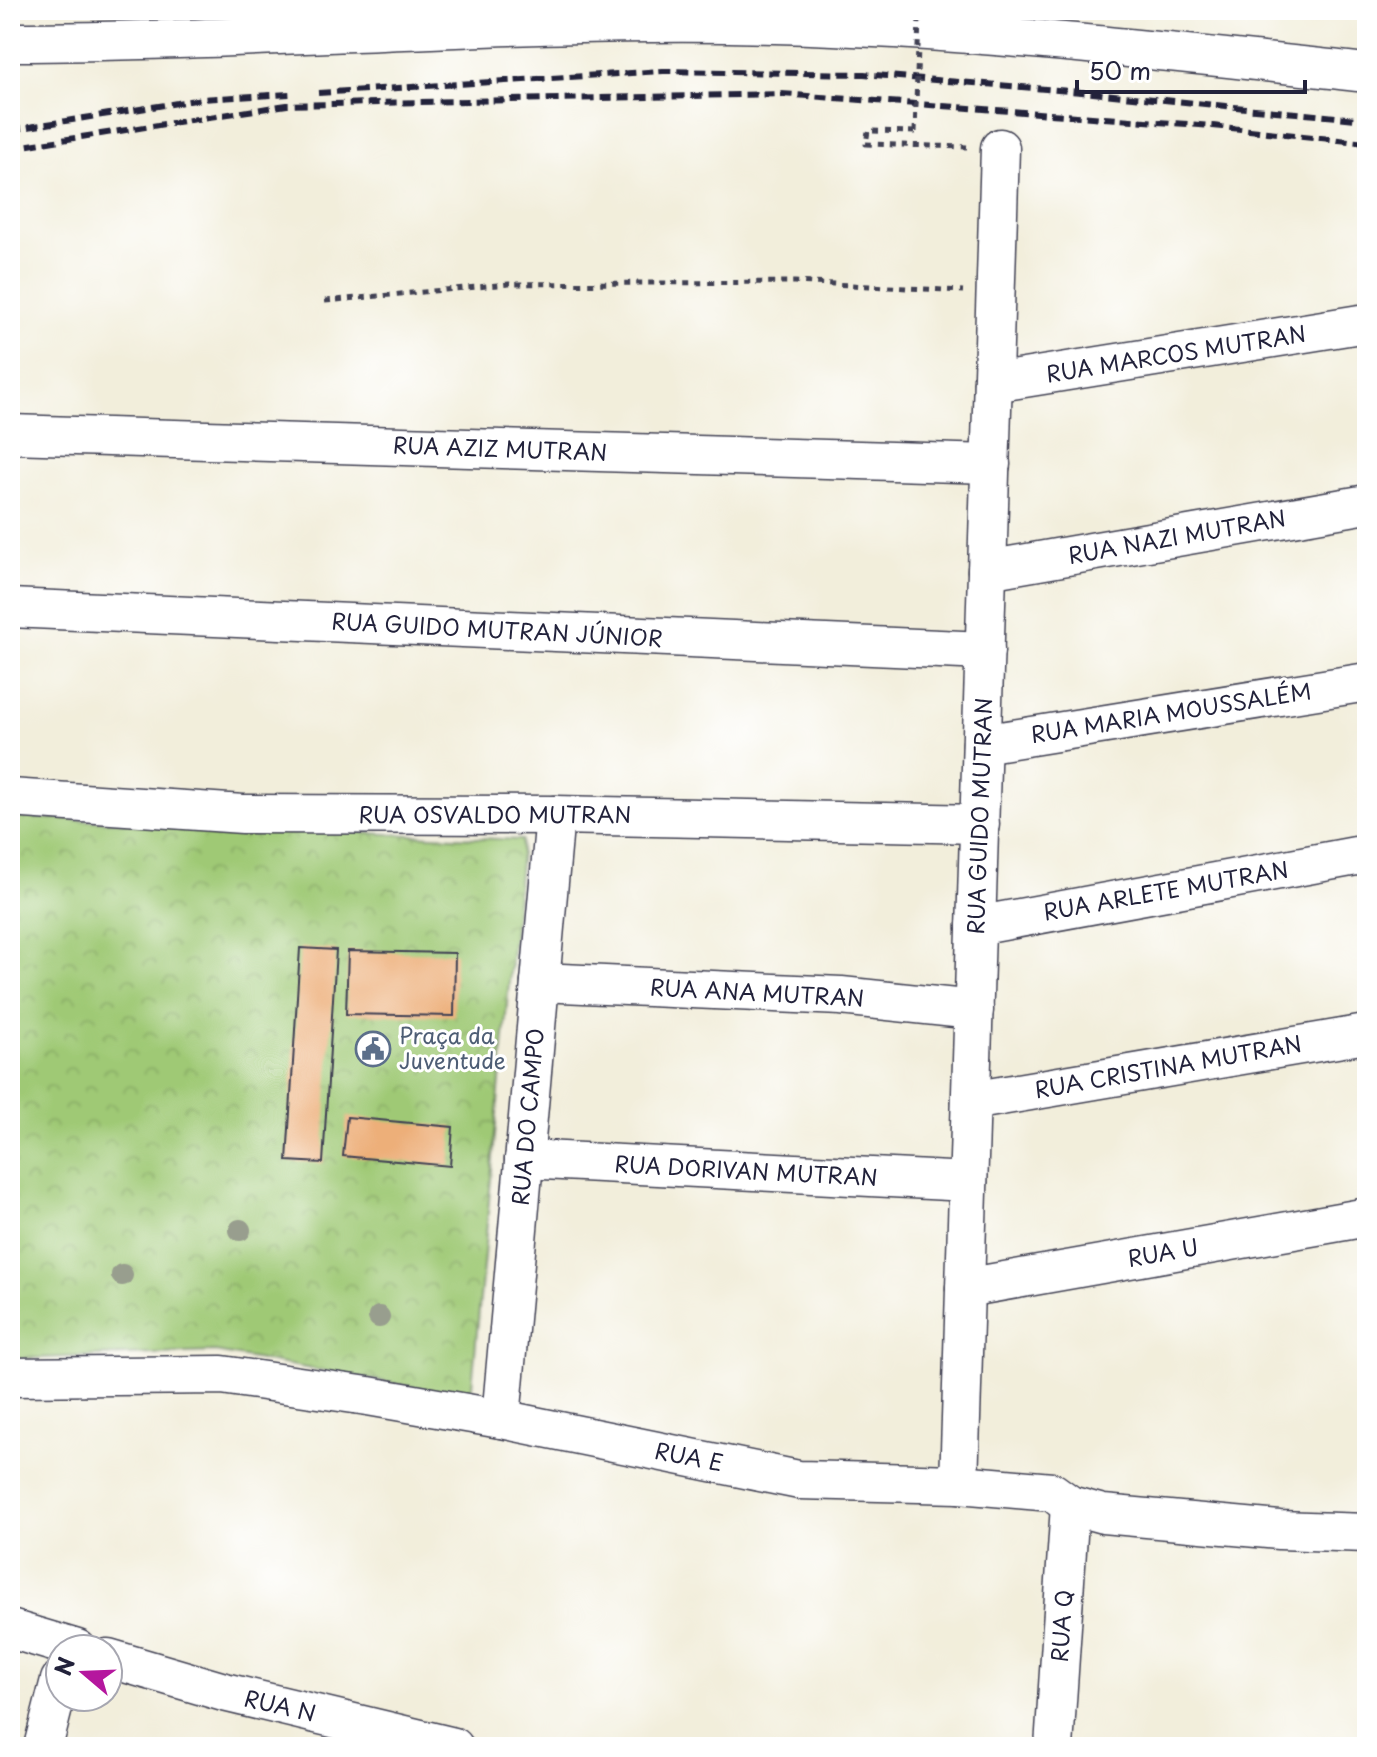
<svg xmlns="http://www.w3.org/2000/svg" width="1377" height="1757" font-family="'Playpen Sans',sans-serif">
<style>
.park{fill:url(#park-crowns);stroke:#607658;stroke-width:2}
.building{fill:#edaf79}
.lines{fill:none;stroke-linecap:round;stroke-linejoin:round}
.minor-casing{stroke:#414153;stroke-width:41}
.path{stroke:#414153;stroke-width:5;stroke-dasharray:6 6;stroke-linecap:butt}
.minor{stroke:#fff;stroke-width:38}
.rail{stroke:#22223b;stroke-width:6;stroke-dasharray:12 6;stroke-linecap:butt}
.path-bridge{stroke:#414153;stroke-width:5;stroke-dasharray:6 6;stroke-linecap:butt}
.tree{fill:#989e8e}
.labels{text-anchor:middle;stroke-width:6;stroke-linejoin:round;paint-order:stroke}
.street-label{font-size:22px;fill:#22223b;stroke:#fff}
.service-label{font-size:22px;fill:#4e5e75;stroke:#fff;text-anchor:start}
</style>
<defs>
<pattern id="park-crowns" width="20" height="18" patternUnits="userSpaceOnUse" patternTransform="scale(2)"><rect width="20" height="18" fill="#9fc975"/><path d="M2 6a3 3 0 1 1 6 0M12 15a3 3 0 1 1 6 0" fill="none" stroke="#89ac66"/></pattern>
</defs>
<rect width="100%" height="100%" fill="#fff"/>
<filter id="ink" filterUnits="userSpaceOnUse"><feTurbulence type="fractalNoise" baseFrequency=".0125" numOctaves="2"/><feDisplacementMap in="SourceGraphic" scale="16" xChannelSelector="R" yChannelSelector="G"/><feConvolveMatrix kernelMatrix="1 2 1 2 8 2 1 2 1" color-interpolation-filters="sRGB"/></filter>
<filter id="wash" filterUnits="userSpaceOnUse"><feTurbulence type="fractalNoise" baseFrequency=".006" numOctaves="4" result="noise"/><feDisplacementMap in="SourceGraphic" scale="32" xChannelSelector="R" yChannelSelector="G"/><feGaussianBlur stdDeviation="1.8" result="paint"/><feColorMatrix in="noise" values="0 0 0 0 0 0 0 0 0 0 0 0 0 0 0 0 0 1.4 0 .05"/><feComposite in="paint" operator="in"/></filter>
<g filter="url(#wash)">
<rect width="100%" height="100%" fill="#f2eedb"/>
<path class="park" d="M10,817l512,23 -51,557 -256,-45 -205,7z"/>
<g id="blocks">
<g class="building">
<path d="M300,948l36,2 -13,213 -36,-2z"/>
<path d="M348,951l107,2 -1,63 -108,-2z"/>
<path d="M347,1117l106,10 -3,39 -107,-10z"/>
</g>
</g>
</g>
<g filter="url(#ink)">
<use href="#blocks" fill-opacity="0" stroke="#414153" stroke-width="2"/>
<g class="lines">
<g class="minor-casing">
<g id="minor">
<path d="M10,42c255,0 510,-25 765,-18 198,5 395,28 592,49"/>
<path d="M993,383l367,-59"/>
<path d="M10,434l981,30"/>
<path d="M987,570l380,-66"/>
<path d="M10,608l975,43"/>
<path d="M982,744l379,-61"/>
<path d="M10,798l233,16 312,1 425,9"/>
<path d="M976,926l380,-70"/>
<path d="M540,982l301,14 133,14"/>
<path d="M971,1101l395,-67"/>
<path d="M524,1159l444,23"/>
<path d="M965,1288l397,-70"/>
<path d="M10,1377l212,-2 146,21 133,23 298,61 160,4 93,8 18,13 33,9 176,16 88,3"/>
<path d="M501,1419l54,-604"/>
<path d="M959,1484l41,-1336"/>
<path d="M10,1629l67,20"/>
<path d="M108,1658l116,34 230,55"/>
<path d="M43,1747l17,-67"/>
<path d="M1054,1747l16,-242"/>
</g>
</g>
<g class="path">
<path d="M915,132l-47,-1 -2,13 101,3"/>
<path d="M325,301l184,-17 286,-2 168,9"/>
</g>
<use href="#minor" class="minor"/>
<g class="rail">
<path d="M318,93l345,-22 201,3 229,19 274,27"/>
<path d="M10,130l192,-31 88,-5"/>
<path d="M10,148l277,-43 494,-11 432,32 154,17"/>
</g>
<path class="path-bridge" d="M915,132l4,-114"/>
</g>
<g class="tree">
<circle cx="240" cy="1230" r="11"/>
<circle cx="122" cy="1275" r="11"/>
<circle cx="379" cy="1317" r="11"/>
</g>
</g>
<defs>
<g id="civic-ring" transform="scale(1.8)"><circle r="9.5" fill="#fff" stroke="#5c6f8a" stroke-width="1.5"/><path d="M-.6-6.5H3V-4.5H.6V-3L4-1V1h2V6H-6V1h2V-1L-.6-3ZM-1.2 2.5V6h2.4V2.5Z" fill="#5c6f8a"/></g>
</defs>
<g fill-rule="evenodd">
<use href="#civic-ring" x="373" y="1049"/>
</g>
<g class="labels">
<g class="street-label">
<text transform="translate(1176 354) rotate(-9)" y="8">RUA MARCOS MUTRAN</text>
<text transform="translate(500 449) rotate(2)" y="8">RUA AZIZ MUTRAN</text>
<text transform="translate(1177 537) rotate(-10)" y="8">RUA NAZI MUTRAN</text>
<text transform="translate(497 630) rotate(3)" y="8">RUA GUIDO MUTRAN JÚNIOR</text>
<text transform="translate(1171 713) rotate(-9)" y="8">RUA MARIA MOUSSALÉM</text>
<text x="495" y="823">RUA OSVALDO MUTRAN</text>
<text transform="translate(980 816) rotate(-88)" y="8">RUA GUIDO MUTRAN</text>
<text transform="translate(1166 891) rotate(-10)" y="8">RUA ARLETE MUTRAN</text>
<text transform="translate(757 993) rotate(3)" y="8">RUA ANA MUTRAN</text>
<text transform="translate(1168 1067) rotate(-10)" y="8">RUA CRISTINA MUTRAN</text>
<text transform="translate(528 1117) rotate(-85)" y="8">RUA DO CAMPO</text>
<text transform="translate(746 1171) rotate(3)" y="8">RUA DORIVAN MUTRAN</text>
<text transform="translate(1163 1253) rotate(-10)" y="8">RUA U</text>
<text transform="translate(689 1457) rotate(11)" y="8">RUA E</text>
<text transform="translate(1062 1626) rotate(-86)" y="8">RUA Q</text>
<text transform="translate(280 1706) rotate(13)" y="8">RUA N</text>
</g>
<g class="service-label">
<text x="399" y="1044">Praça da<tspan x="399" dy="25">Juventude</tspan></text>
</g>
</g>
<rect width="1377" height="1757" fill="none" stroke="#fff" stroke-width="40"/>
<g transform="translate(84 1673) rotate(289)"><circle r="38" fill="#ffffff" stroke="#a7a7b1" stroke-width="2"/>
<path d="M0-6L14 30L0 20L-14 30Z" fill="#b5179e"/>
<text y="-12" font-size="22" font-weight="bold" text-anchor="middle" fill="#22223b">N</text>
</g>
<path d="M1077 80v12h228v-12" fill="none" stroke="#22223b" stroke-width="4"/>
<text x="1089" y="80" font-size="24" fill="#22223b" stroke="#ffffff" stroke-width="6" paint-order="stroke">50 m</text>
</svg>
